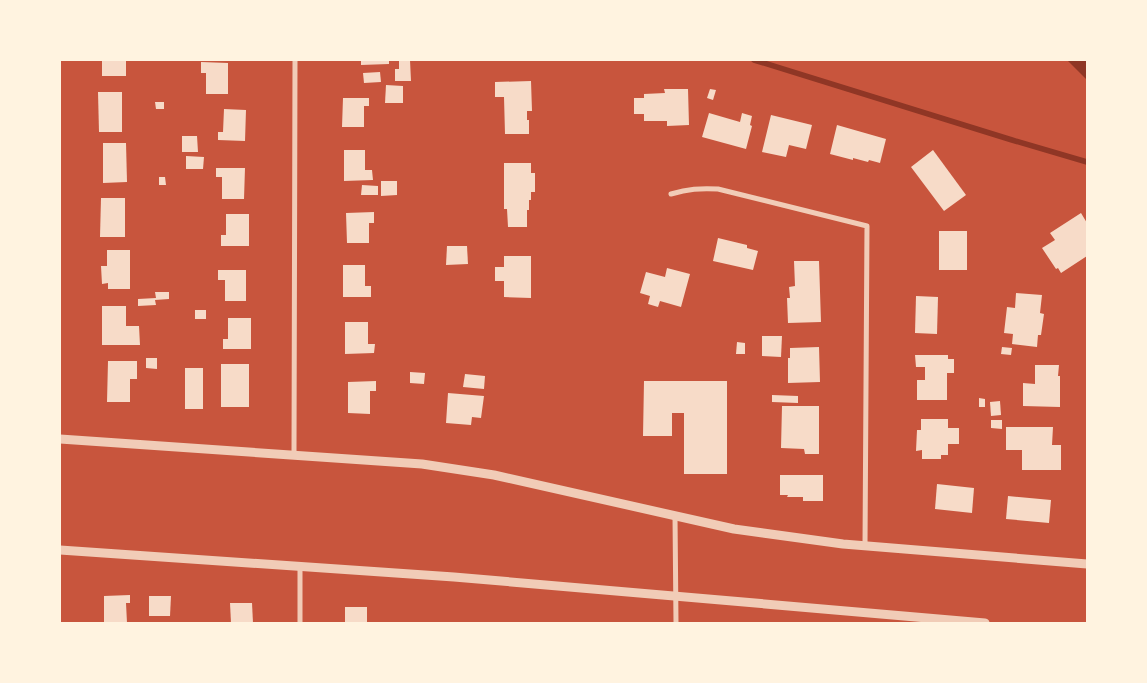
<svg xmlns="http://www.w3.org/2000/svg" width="1147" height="683" font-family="'Libre Baskerville',serif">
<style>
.water{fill:#8f3625}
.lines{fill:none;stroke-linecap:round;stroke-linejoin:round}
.stream{stroke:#8f3625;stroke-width:5.5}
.building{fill:#f7dbc8}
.minor{stroke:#f1ccb7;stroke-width:5}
.tertiary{stroke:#f1ccb7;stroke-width:9}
</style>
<rect width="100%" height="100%" fill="#c8553d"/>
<path class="water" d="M1067,60h20v20z"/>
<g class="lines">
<path class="stream" d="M754,60l258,80 75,22"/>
</g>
<g class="building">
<rect x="102" y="60" width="24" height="16"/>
<path d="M361,60h28v4l-28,1z"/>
<path d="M399,60h11l1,21h-16v-12h4z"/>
<path d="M201,62l27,1v31h-22v-21h-5z"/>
<path d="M380,72l1,10 -17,1 -1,-10z"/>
<path d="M531,81l1,30h-5v9h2v14h-24l-1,-37h-9v-15z"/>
<path d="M386,85l17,1v17h-18z"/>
<path d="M664,89h24l1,36 -22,1v-5h-23v-7h-10v-16h10v-4l21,-1z"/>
<path d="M710,89l6,1 -3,10 -6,-2z"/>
<path d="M98,92h24v40h-23z"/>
<path d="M343,98h26v8h-5v21h-22z"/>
<path d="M155,102h9v7h-8z"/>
<path d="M224,109l22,1 -1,31 -27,-1v-8h5z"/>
<path d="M709,113l31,9 2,-9 10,3 -2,9 2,1 -6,23 -44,-12z"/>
<path d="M771,115l41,10 -6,24 -17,-4 -3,12 -24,-5z"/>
<path d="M837,125l49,14 -6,24 -11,-3 -1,2 -15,-4v2l-23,-6z"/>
<path d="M182,136h15l1,16h-16z"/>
<path d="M103,143h23l1,39 -24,1z"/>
<path d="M344,150h21v20h7l1,10 -29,1z"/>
<path d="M933,150l33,45 -22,16 -33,-44z"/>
<path d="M186,156l18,1 -1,12h-17z"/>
<path d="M504,163h27v10h4v19h-4v8h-2v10h-2v17h-19l-1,-18h-3z"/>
<path d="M216,168h29l-1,31h-22v-22h-6z"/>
<path d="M159,177h6l1,8h-7z"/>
<path d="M381,181h16v14l-16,1z"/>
<path d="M362,185l16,1v9h-17z"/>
<path d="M101,198h24v39h-25z"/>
<path d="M374,212v11h-5v20h-22l-1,-30z"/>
<path d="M1081,213l6,10v33l-26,17 -3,-5 -2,1 -14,-21 13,-8 -5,-7z"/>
<path d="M226,214h23v32h-28v-11h5z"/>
<rect x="939" y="231" width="28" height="39"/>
<path d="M718,238l29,7v3l11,3 -5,19 -40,-9z"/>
<path d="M447,246h20l1,18 -22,1z"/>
<path d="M107,250h23v39h-22v-6l-6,1 -1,-18h6z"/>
<path d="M504,256h27v42l-27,-1v-16h-9v-14h9z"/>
<path d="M794,261h25l2,61 -33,1 -1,-25h3l-1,-11 6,-1z"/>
<path d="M343,265h22v21h6v11h-28z"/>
<path d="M667,268l23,6 -9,33 -21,-6 -2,6 -10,-3 2,-8 -10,-3 6,-21 19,5z"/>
<path d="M218,270h28v31h-21v-21h-7z"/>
<path d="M155,292h14v7l-14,1 1,5 -18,1v-7l18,-1z"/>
<path d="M1016,293l26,2 -2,18 4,1 -3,21h-3l-1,12 -25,-3 1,-10 -9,-1 3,-26 8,1z"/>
<path d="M916,296l22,1 -1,37 -22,-1z"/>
<path d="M102,306h24v20h13l1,19h-38z"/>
<rect x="195" y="310" width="11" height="9"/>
<path d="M228,318h23v31h-28v-10h5z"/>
<path d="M345,322h23v22h7l-1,9 -29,1z"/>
<path d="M762,336h20l-1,21 -19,-1z"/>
<path d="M737,342l8,1v11h-9z"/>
<path d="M819,347l1,35 -32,1v-25h2v-10z"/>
<path d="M1002,347l10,1 -1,7 -10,-1z"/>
<path d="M915,355h33v4h6v14h-7v27h-30v-20h8v-13h-9z"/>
<path d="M146,358h11v11l-11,-1z"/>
<path d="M108,361h29v18h-7v23h-23z"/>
<rect x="221" y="364" width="28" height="43"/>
<path d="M1035,365h24l-1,11h2v31l-37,-1v-23l12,1z"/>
<rect x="185" y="368" width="18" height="41"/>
<path d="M410,372l15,1 -1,11 -14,-1z"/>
<path d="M465,374l20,2 -1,13 -21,-2z"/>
<path d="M376,381v10h-6v23l-22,-1v-31z"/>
<path d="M644,381h83v93h-43v-61h-12v23h-29z"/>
<path d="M448,393l36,3 -3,22 -9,-1 -1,8 -25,-2z"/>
<path d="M772,395l26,1v7l-26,-1z"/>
<path d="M979,398l6,1v8h-6z"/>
<path d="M1000,401l1,14 -10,1 -1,-14z"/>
<path d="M782,406h37v48h-14l-1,-5 -23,-1z"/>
<path d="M921,419h27v9h11v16h-11v11h-7v4h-19v-9l-6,1 1,-21h4z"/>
<path d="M991,420h11v9l-11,-1z"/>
<path d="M1006,427h47l-1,18h9v25h-39v-20h-16z"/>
<path d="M780,475h43v26h-20v-4h-16l1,-2h-8z"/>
<path d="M937,484l37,4 -2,25 -37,-4z"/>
<path d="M1008,496l43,4 -2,23 -43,-4z"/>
<path d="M130,595v8h-4l1,20h-23v-27z"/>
<path d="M149,596h22l-1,20h-21z"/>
<path d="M230,603h22l1,20h-22z"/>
<rect x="345" y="607" width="22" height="16"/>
</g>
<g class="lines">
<g class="minor">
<path d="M671,194c17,-5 29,-6 47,-5l149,37 -2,319"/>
<path d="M294,455l1,-395"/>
<path d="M675,516l1,107"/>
<path d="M300,566v57"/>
</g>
<g class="tertiary">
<path d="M60,439l362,25 72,11 240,54 109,15 244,20"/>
<path d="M60,550l394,27 531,46"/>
</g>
</g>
<rect width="1147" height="683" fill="none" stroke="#fff3e0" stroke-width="122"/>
</svg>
